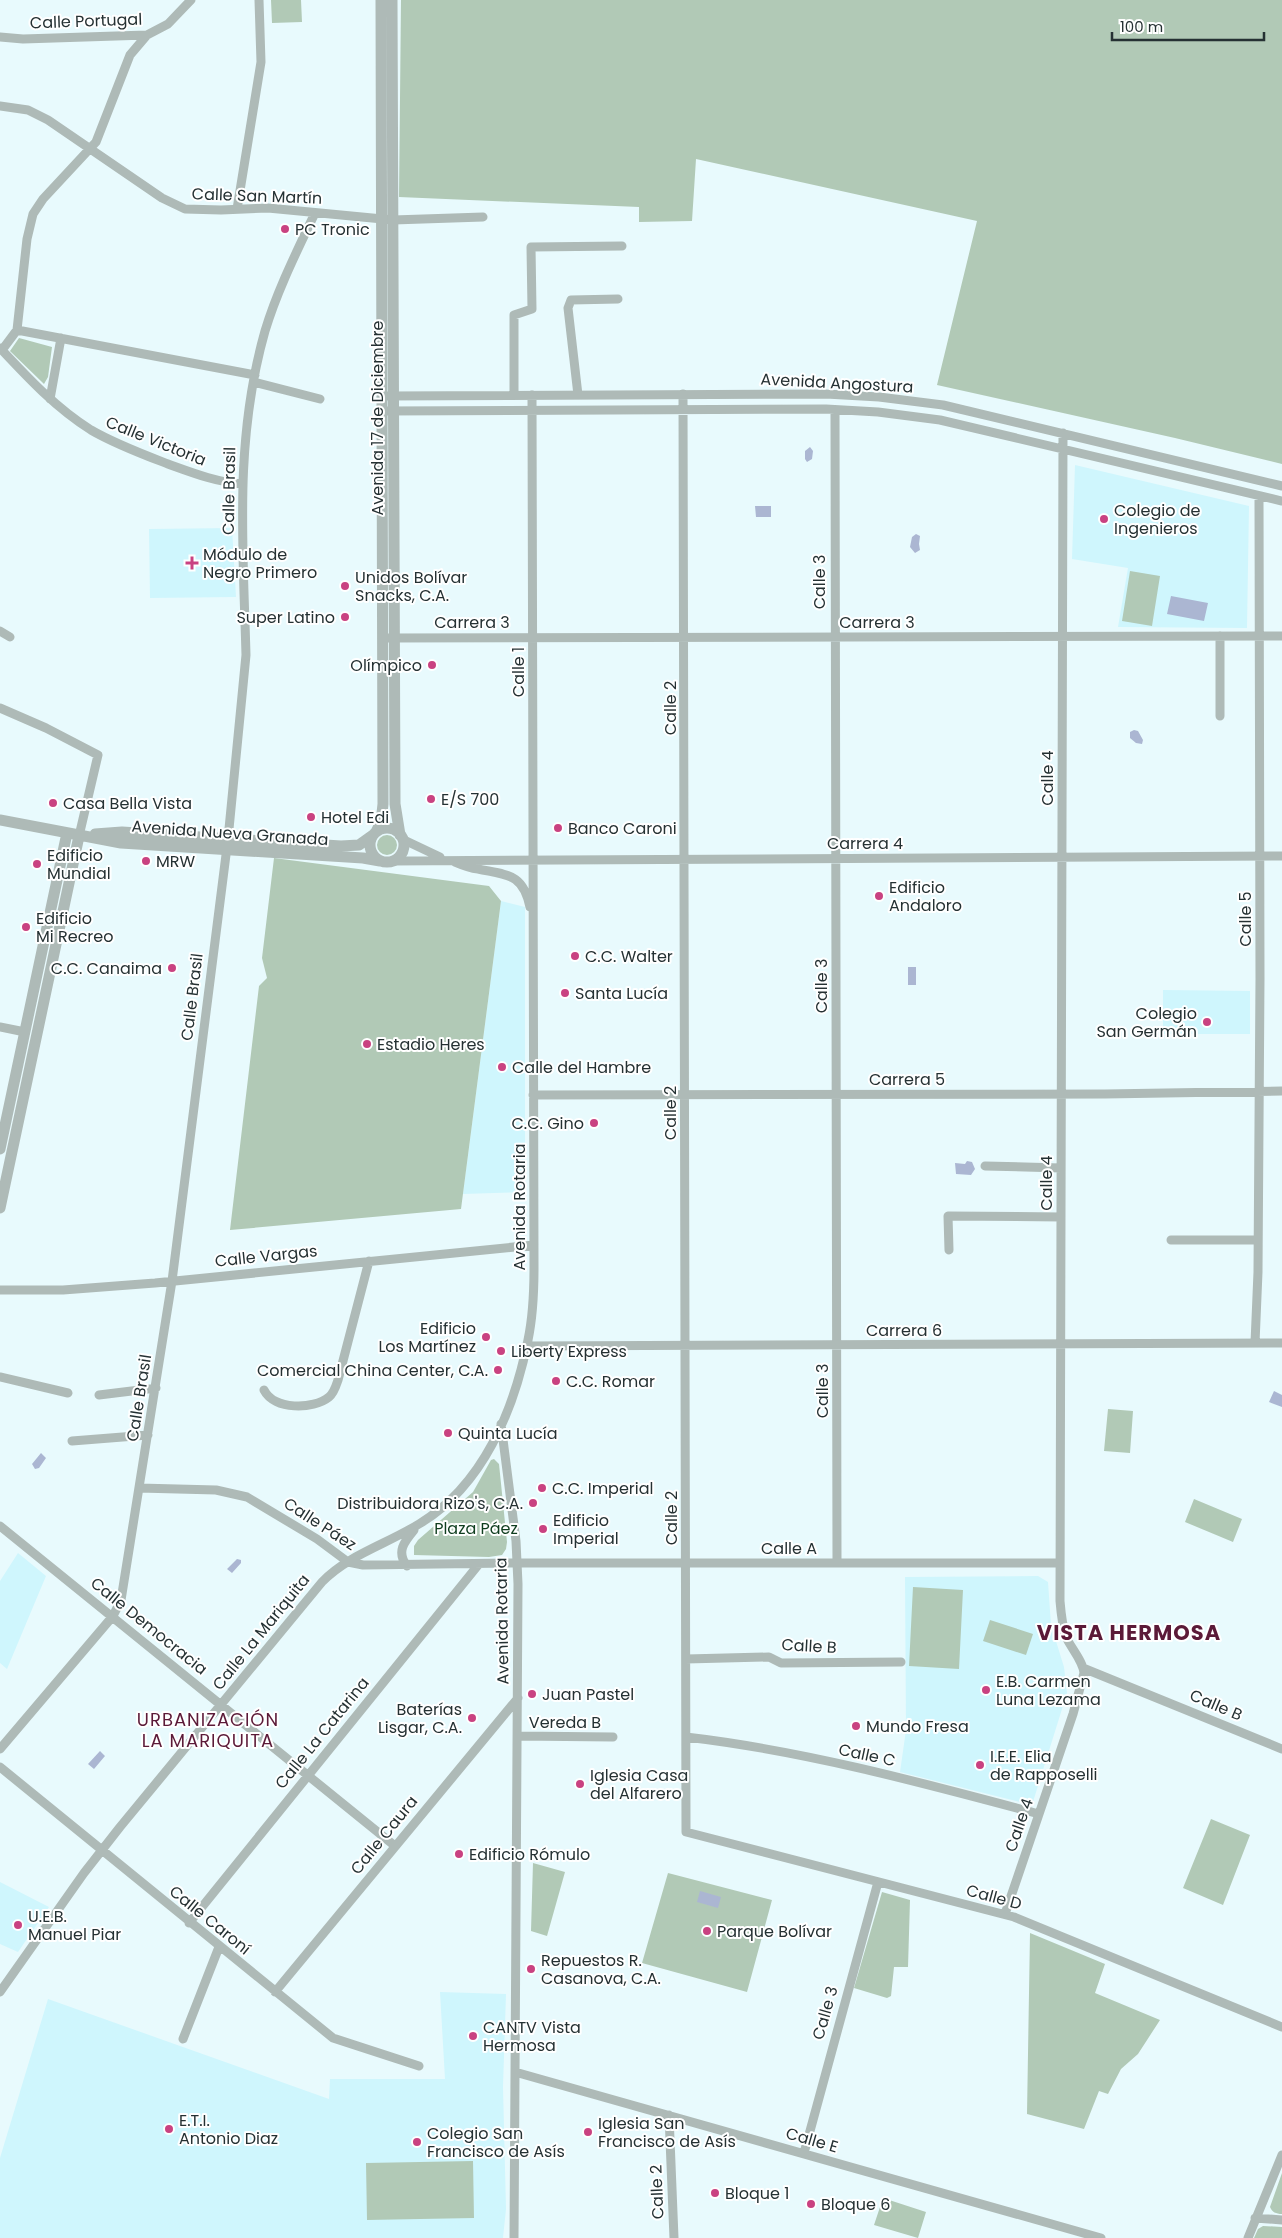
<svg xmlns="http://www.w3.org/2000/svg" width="1282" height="2238" viewBox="0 0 1282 2238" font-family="Poppins,sans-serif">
	<rect width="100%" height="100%" fill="#e8fafd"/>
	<path fill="#cff6fd" d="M1075,465L1249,506L1247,628L1118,627L1128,568L1072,559Z
		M232,528L236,597L150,598L149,529Z
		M501,901L525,907V1192L463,1194Z
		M1163,990L1250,991V1034H1163Z
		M18,1553L46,1576L7,1669L0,1663V1581Z
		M1038,1576L1048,1582L1051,1625L1064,1667L1067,1693L1032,1805L900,1772L906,1730L905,1577Z
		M0,1882L49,1907L18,1952L0,1944Z
		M440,1992L506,1994L503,2087L506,2209L503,2238H0V2158L48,1999L329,2099L330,2079H445Z"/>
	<path fill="#b1c9b6" d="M271,0H301L302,22L272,23Z
		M401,0H1282V464L1175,438L937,385L977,221L696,159L692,221L639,222V207L399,197Z
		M19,338L52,347L48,377L44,384L10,351Z
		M1130,571L1160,576L1152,626L1122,621Z
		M377 845a10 10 0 1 1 20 0a10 10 0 1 1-20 0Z
		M274,858L489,886L501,901L461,1209L230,1230L259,986L267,978L262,958Z
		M1108,1409L1133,1411L1130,1453L1104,1451Z
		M494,1459L499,1464L507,1542L506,1549L502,1555L489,1557L414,1555V1546L418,1540L473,1492L491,1460Z
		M1194,1499L1242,1519L1233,1542L1185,1522Z
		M913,1587L963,1590L959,1669L909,1666Z
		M990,1620L1033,1634L1026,1655L983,1641Z
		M1211,1819L1250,1835L1223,1905L1183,1888Z
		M533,1863L565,1872L547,1936L531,1931Z
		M668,1873L772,1900L747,1992L642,1963Z
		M882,1892L910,1900L908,1967H894L891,1996L887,1998L854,1988Z
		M1030,1933L1105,1964L1095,1993L1160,2020L1138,2054L1121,2069L1108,2094L1099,2091L1084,2129L1027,2114Z
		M473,2161L474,2218L367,2220L366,2163Z
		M1282,2173V2214C1276,2214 1272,2212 1270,2207Z
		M883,2198L926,2212L918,2238L874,2225Z
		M1263,2226L1282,2227V2238H1254L1258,2229Z"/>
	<path fill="#abb6d2" d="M810,447L813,451L812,459L807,462L805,459V451Z
		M755,506H771V517H756Z
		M916,534L920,536L919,544L920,550L915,553L910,547L912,537Z
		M1171,596L1208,603L1204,621L1167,614Z
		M1134,730L1138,731L1143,740L1142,744L1136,743L1130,738V732Z
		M908,967H916V985H908Z
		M967,1161L972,1162L975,1169L971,1175L956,1174L955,1163L965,1164Z
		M1274,1391L1282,1395V1407L1269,1402Z
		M41,1453L46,1458L39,1468L35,1469L32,1464Z
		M237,1559L241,1560V1563L232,1573L227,1569Z
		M100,1751L105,1756L94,1769L88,1764Z
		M700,1891L721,1897L718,1908L697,1902Z"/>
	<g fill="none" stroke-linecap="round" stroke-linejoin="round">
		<path stroke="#aebab7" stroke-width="9" d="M0,37L23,39L147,35L168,24L191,0
			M0,106L28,110L48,120L162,198L185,209L221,210L268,208L393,220L483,217
			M237,209L261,62L259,0
			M17,330L255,375
			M0,348C28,378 56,408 91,430C115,444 142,454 168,464C193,473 216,482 242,484
			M2,350L17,330L27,239L33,214L43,199L96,142L130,55L147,35
			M254,382L320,399
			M683,394L686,1832L1014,1917L1282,2027
			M514,395V315L532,309L531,247L622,246
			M578,395L568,308L571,300L618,299
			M387,396L826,394L879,397L943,405L1282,486
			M50,399L61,338
			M835,410L837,1563
			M387,411L826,409L878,412L940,420L1282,501
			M0,631L10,637
			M1220,636V716
			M388,638L1282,636
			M0,708L46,728L98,755L79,836
			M402,839L440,857
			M393,861L1282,856
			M455,862C462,865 470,868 478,869C507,875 523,873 530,907
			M0,1027L25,1032
			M533,1095L1105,1094L1282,1091
			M985,1166L1061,1168
			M1171,1240H1258
			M949,1250L948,1216L1061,1217
			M0,1290H63L155,1283L534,1245
			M1255,1343L1258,1272L1260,978L1259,496
			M527,1346L1282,1343
			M0,1377L68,1393
			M264,1390C274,1410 313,1410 329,1397C334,1393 336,1386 338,1380L369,1261
			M99,1395L156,1388
			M501,1424L516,1541L518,1584L514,2238
			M72,1441L148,1435
			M139,1488L216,1490L247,1497L317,1539L348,1562L363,1565L517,1563H1060
			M0,1526L395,1846
			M407,1566C396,1552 404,1542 414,1530
			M686,1659L769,1657L781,1663L901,1662
			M1083,1668L1282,1749
			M518,1736L613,1737
			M686,1737C806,1751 923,1783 1039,1814
			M0,1749L113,1616L121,1600L172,1281L228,839L246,655C243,544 234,440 265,331C277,291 297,251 315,213
			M0,1767L333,2038L419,2066
			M1005,1914L1073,1714L1084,1673C1083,1661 1071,1648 1066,1637C1062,1625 1061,1613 1060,1601L1063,433
			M189,1923L479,1564
			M0,1992L84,1873L120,1827L322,1582C348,1555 387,1544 419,1524C483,1486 514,1410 528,1340C533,1316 534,1292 534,1268C532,977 534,686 532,395
			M275,1992L518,1698
			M183,2039L219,1947
			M515,2072L1101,2238
			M669,2115L674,2238
			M804,2153L878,1882
			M1255,2218L1282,2220
			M1248,2238L1282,2155"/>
		<path stroke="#aebab7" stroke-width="11" d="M392,0L395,804L400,835
			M0,820L121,843L363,858L380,861
			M370 845a17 17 0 1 1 34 0a17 17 0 1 1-34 0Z
			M376,832L381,822L383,804L381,0
			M95,834L122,832L341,846L359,845L373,835
			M0,1149L67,833
			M0,1208L79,836"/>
	</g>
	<g fill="#c94281" stroke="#fff" stroke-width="2">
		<circle cx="285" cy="229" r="5"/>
		<circle cx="1104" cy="519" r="5"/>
		<path d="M189.5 555.5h5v5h5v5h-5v5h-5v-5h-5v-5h5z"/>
		<circle cx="345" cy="586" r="5"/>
		<circle cx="345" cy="617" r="5"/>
		<circle cx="432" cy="665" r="5"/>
		<circle cx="431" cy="799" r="5"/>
		<circle cx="53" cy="803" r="5"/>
		<circle cx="311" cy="817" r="5"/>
		<circle cx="558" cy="828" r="5"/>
		<circle cx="146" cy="861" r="5"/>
		<circle cx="37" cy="864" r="5"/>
		<circle cx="879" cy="896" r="5"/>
		<circle cx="26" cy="927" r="5"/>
		<circle cx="575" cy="956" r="5"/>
		<circle cx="172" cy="968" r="5"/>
		<circle cx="565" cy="993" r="5"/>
		<circle cx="1207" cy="1022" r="5"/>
		<circle cx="367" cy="1044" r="5"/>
		<circle cx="502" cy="1067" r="5"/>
		<circle cx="594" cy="1123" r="5"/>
		<circle cx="486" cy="1337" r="5"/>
		<circle cx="501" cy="1351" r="5"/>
		<circle cx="498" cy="1370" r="5"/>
		<circle cx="556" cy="1381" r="5"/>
		<circle cx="448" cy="1433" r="5"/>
		<circle cx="542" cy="1488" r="5"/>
		<circle cx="533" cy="1503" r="5"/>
		<circle cx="543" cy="1529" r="5"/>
		<circle cx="986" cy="1690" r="5"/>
		<circle cx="532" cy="1694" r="5"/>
		<circle cx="472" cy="1718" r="5"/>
		<circle cx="856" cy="1726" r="5"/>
		<circle cx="980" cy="1765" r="5"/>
		<circle cx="580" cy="1784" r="5"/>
		<circle cx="459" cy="1854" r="5"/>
		<circle cx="18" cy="1925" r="5"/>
		<circle cx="707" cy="1931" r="5"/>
		<circle cx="531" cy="1969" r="5"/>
		<circle cx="473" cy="2036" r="5"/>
		<circle cx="169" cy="2129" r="5"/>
		<circle cx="588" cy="2132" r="5"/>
		<circle cx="417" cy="2142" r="5"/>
		<circle cx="715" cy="2193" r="5"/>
		<circle cx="811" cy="2204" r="5"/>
	</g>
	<g text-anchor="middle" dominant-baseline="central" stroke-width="4" stroke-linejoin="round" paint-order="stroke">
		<g font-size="16" fill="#253133" stroke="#fff">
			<text transform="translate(86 21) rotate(-2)">Calle Portugal</text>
			<text transform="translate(257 196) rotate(2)">Calle San Martín</text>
			<text transform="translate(837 383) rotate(3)">Avenida Angostura</text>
			<text transform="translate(377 418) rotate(-90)">Avenida 17 de Diciembre</text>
			<text transform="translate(156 441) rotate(22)">Calle Victoria</text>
			<text transform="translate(229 491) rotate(-89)">Calle Brasil</text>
			<text transform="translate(819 582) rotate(-90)">Calle 3</text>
			<text x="472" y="622">Carrera 3</text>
			<text x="877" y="622">Carrera 3</text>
			<text transform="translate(518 672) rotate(-90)">Calle 1</text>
			<text transform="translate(670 708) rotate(-90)">Calle 2</text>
			<text transform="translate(1047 778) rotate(-90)">Calle 4</text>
			<text transform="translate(230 833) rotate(4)">Avenida Nueva Granada</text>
			<text x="865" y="843">Carrera 4</text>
			<text transform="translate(1245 919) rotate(-90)">Calle 5</text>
			<text transform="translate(821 986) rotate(-90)">Calle 3</text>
			<text transform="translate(192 997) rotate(-83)">Calle Brasil</text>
			<text x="907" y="1079">Carrera 5</text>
			<text transform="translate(670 1113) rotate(-90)">Calle 2</text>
			<text transform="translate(1046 1183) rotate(-90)">Calle 4</text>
			<text transform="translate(519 1207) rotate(-90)">Avenida Rotaria</text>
			<text transform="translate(266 1256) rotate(-6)">Calle Vargas</text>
			<text x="904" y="1330">Carrera 6</text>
			<text transform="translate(822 1391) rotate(-90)">Calle 3</text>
			<text transform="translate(139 1398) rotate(-81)">Calle Brasil</text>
			<text transform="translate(671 1518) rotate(-90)">Calle 2</text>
			<text transform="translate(320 1524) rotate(33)">Calle Páez</text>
			<text x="789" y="1548">Calle A</text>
			<text transform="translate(502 1621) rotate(-91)">Avenida Rotaria</text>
			<text transform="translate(149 1626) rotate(39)">Calle Democracia</text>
			<text transform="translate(261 1632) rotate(-51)">Calle La Mariquita</text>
			<text transform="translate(809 1646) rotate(3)">Calle B</text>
			<text transform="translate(1216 1705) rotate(23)">Calle B</text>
			<text x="565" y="1722">Vereda B</text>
			<text transform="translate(322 1733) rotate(-51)">Calle La Catarina</text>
			<text transform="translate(867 1755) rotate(12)">Calle C</text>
			<text transform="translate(1019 1825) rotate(-71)">Calle 4</text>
			<text transform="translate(384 1835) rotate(-51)">Calle Caura</text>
			<text transform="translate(994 1897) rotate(15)">Calle D</text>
			<text transform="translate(210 1920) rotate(39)">Calle Caroní</text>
			<text transform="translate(825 2013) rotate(-74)">Calle 3</text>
			<text transform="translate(812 2140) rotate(16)">Calle E</text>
			<text transform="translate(657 2192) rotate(-92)">Calle 2</text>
		</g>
		<g font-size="16" fill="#253133" stroke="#fff" text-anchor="start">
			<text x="295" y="229">PC Tronic</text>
			<text x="1114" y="510">Colegio de<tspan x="1114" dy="18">Ingenieros</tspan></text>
			<text x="203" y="554">Módulo de<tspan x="203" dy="18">Negro Primero</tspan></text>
			<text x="355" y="577">Unidos Bolívar<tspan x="355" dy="18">Snacks, C.A.</tspan></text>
			<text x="335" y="617" text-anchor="end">Super Latino</text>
			<text x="422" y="665" text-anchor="end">Olímpico</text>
			<text x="441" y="799">E/S 700</text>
			<text x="63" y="803">Casa Bella Vista</text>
			<text x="321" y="817">Hotel Edi</text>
			<text x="568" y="828">Banco Caroni</text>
			<text x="47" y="855">Edificio<tspan x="47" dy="18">Mundial</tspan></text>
			<text x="156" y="861">MRW</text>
			<text x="889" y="887">Edificio<tspan x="889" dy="18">Andaloro</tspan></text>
			<text x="36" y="918">Edificio<tspan x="36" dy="18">Mi Recreo</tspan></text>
			<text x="585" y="956">C.C. Walter</text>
			<text x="162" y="968" text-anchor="end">C.C. Canaima</text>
			<text x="575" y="993">Santa Lucía</text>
			<text x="1197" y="1013" text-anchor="end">Colegio<tspan x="1197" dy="18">San Germán</tspan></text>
			<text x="377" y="1044">Estadio Heres</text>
			<text x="512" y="1067">Calle del Hambre</text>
			<text x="584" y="1123" text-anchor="end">C.C. Gino</text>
			<text x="476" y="1328" text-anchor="end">Edificio<tspan x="476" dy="18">Los Martínez</tspan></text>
			<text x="511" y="1351">Liberty Express</text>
			<text x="488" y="1370" text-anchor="end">Comercial China Center, C.A.</text>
			<text x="566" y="1381">C.C. Romar</text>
			<text x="458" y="1433">Quinta Lucía</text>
			<text x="552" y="1488">C.C. Imperial</text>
			<text x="523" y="1503" text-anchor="end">Distribuidora Rizo's, C.A.</text>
			<text x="553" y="1520">Edificio<tspan x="553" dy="18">Imperial</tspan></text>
			<text x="996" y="1681">E.B. Carmen<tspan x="996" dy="18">Luna Lezama</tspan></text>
			<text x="542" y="1694">Juan Pastel</text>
			<text x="462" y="1709" text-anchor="end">Baterías<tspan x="462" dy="18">Lisgar, C.A.</tspan></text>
			<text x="866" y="1726">Mundo Fresa</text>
			<text x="990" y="1756">I.E.E. Elia<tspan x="990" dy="18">de Rapposelli</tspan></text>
			<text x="590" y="1775">Iglesia Casa<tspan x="590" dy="18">del Alfarero</tspan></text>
			<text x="469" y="1854">Edificio Rómulo</text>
			<text x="28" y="1916">U.E.B.<tspan x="28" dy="18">Manuel Piar</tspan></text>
			<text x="717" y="1931">Parque Bolívar</text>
			<text x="541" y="1960">Repuestos R.<tspan x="541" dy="18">Casanova, C.A.</tspan></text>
			<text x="483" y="2027">CANTV Vista<tspan x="483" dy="18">Hermosa</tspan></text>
			<text x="179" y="2120">E.T.I.<tspan x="179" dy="18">Antonio Diaz</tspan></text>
			<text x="598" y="2123">Iglesia San<tspan x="598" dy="18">Francisco de Asís</tspan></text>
			<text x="427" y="2133">Colegio San<tspan x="427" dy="18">Francisco de Asís</tspan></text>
			<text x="725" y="2193">Bloque 1</text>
			<text x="821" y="2204">Bloque 6</text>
		</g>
		<g font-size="16" fill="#0f3d1f" stroke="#fff">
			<text x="476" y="1528">Plaza Páez</text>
		</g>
		<g font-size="18" letter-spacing="1" fill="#5b1a38" stroke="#fff">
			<text x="208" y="1719">URBANIZACIÓN<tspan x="208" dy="21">LA MARIQUITA</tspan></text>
		</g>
		<g font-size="21" font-weight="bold" letter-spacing="1" fill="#5b1a38" stroke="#fff">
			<text x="1129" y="1632">VISTA HERMOSA</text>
		</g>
	</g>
	<path d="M1112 32v8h152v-8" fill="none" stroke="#253133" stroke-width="2.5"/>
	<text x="1120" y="32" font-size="15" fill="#253133" stroke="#ffffff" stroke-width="4" paint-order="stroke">100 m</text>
</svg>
